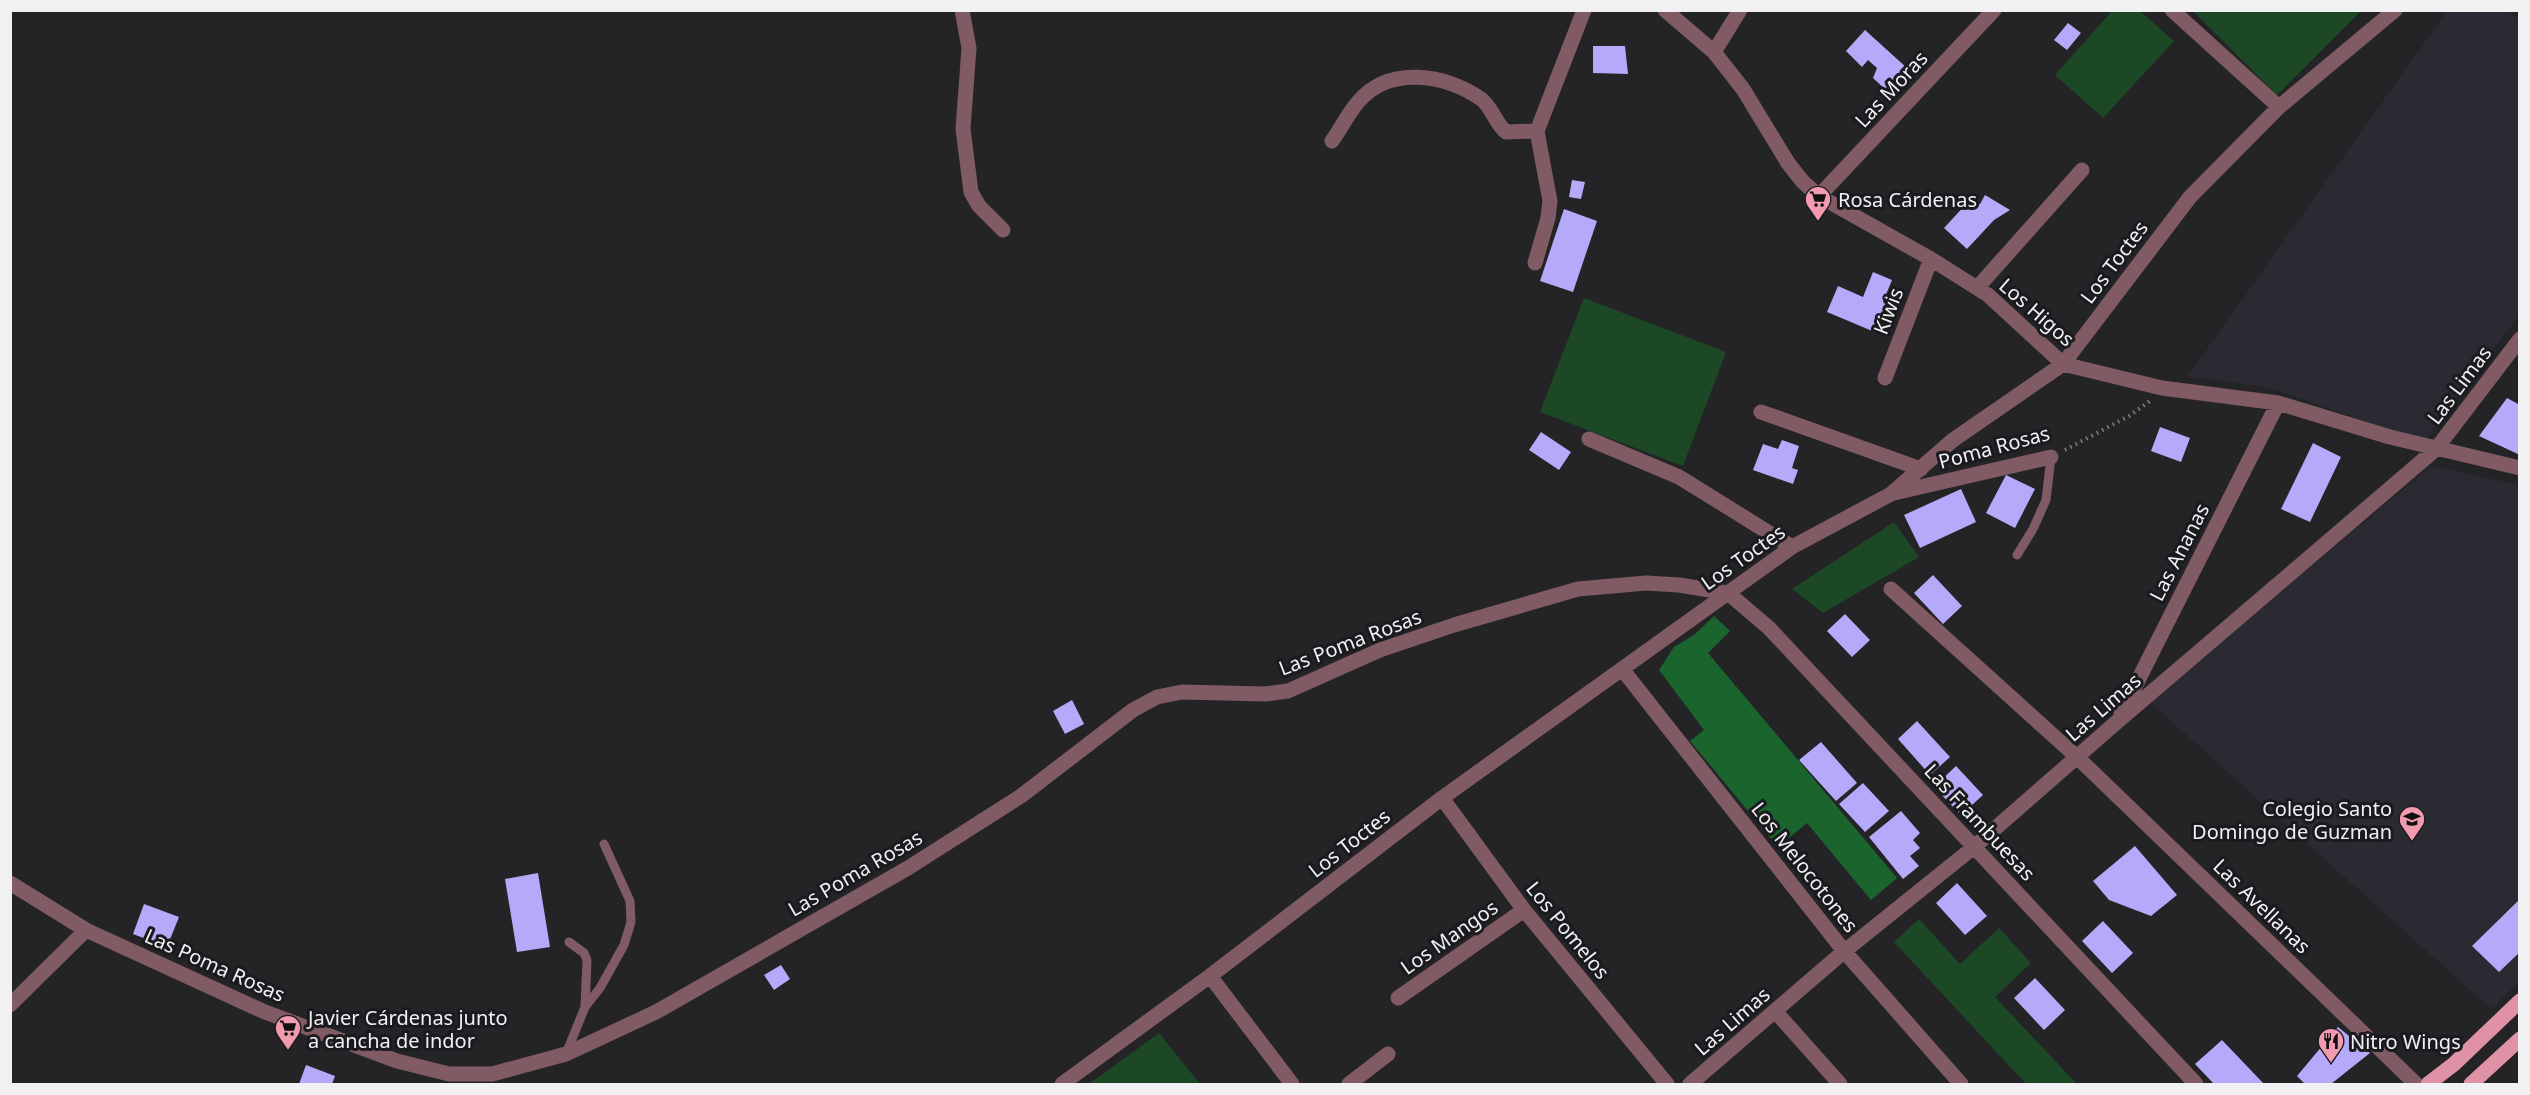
<svg xmlns="http://www.w3.org/2000/svg" width="2530" height="1095" viewBox="0 0 2530 1095" font-family="'Noto Sans',sans-serif">
	<rect width="100%" height="100%" fill="#242427"/>
	<path fill="#2b2a33" d="M2447,11H2505L2519,18V315L2424,442L2270,388L2188,376Z
		M2431,466L2519,485V982L2491,1009L2150,702Z"/>
	<path fill="#1c4825" d="M2113,10L2140,11L2174,41L2103,118L2055,75Z
		M2361,11L2277,95L2193,11L2361,10Z
		M1584,298L1726,352L1683,466L1540,412Z
		M1894,522L1919,557L1823,613L1792,589Z
		M1919,919L1960,964L1999,928L2031,963L1995,997L2077,1084H2026L1894,942Z
		M1159,1033L1200,1084H1089Z"/>
	<path fill="#1a652d" d="M1714,616L1730,631L1708,653L1897,878L1871,900L1807,823L1778,847L1690,741L1704,730L1659,670L1674,647L1694,635Z"/>
	<path fill="#b5a9f9" d="M2068,23L2081,33L2067,50L2054,40Z
		M1865,30L1907,68L1886,90L1873,78L1877,68L1868,60L1862,67L1846,51Z
		M1593,46H1625L1628,74L1593,73Z
		M1572,180L1585,182L1581,199L1569,197Z
		M1985,195L2010,210L1994,220L1967,249L1944,228L1968,202L1980,204Z
		M1564,209L1597,221L1573,292L1540,281Z
		M1873,272L1892,280L1883,302L1888,306L1877,333L1827,312L1838,286L1863,297Z
		M2507,398L2520,405V455L2479,436Z
		M2160,427L2190,438L2181,462L2151,451Z
		M1541,432L1571,452L1559,470L1529,450Z
		M1782,440L1799,446L1792,468L1798,470L1793,484L1753,470L1763,444L1778,449Z
		M2313,443L2341,457L2310,522L2281,509Z
		M2006,475L2035,489L2015,528L1986,513Z
		M1961,489L1976,522L1920,548L1904,515Z
		M1933,575L1962,606L1943,624L1914,593Z
		M1845,614L1870,640L1852,657L1827,631Z
		M1072,700L1084,724L1065,734L1053,711Z
		M1917,721L1950,757L1930,775L1898,739Z
		M1821,742L1857,783L1836,801L1799,760Z
		M1956,766L1983,795L1961,815L1934,787Z
		M1863,783L1889,811L1865,832L1839,804Z
		M1901,811L1920,833L1913,840L1920,848L1910,856L1919,866L1903,879L1869,837Z
		M2135,846L2177,895L2151,916L2109,900L2093,881Z
		M538,873L550,947L517,952L505,879Z
		M1957,883L1987,916L1965,935L1936,903Z
		M2520,899V952L2499,972L2472,946Z
		M144,904L179,917L167,947L133,934Z
		M2103,921L2133,953L2112,973L2082,941Z
		M781,965L790,979L774,990L764,975Z
		M2035,978L2065,1010L2044,1030L2014,998Z
		M2338,1027L2370,1053L2331,1084H2305L2297,1076Z
		M2222,1040L2264,1084H2214L2195,1064Z
		M306,1065L335,1076L332,1084H299Z"/>
	<g fill="none" stroke-linecap="round" stroke-linejoin="round">
		<path stroke="#808083" stroke-width="4" stroke-dasharray="1.5 4.5" stroke-linecap="butt" d="M2065,450L2129,416L2150,401"/>
		<path stroke="#815b64" stroke-width="9" d="M2017,555L2033,529L2046,500L2051,457
			M569,942L584,953L587,960L585,1006
			M566,1054L585,1007L600,988L624,945L631,922L630,901L604,844"/>
		<path stroke="#815b64" stroke-width="15" d="M962,10L969,48L963,129L971,192L979,206L1003,230
			M1665,10L1714,52L1743,89L1788,163L1803,182L1819,196L1931,259L1988,295L2063,364L2162,388L2278,403L2390,437L2520,468
			M2172,10L2279,107
			M1714,52L1740,10
			M1332,141C1341,128 1348,114 1358,102C1389,65 1446,74 1481,99C1492,107 1495,123 1506,132L1537,131
			M1819,196L1994,10
			M1535,263L1548,218L1550,201L1537,131L1584,10
			M1977,288L2082,170
			M1885,378L1931,259
			M1761,412L1921,469
			M1589,439L1679,477L1792,547
			M1894,493L2051,457
			M1891,589L2077,757L2416,1084
			M1622,669L1844,951L1961,1084
			M2121,714L2278,403
			M1442,798L1524,910L1667,1084
			M10,883L86,930L265,1012L397,1061L449,1074H492L566,1054L656,1012L908,868L1021,796L1133,710L1157,697L1182,692L1265,694L1288,691L1380,650L1454,625L1578,589L1646,583L1679,585L1728,593L1769,628L2196,1084
			M1210,976L1292,1084
			M1398,998L1524,910
			M10,1005L86,930
			M1775,1011L1840,1084
			M1062,1084L1210,976L1442,798L1792,547L1891,494L1953,440L2063,364L2190,197L2279,107L2395,10
			M1349,1084L1388,1054
			M1690,1084L1841,954L1974,847L2118,721L2436,449L2520,339"/>
		<path stroke="#df91a5" stroke-width="15" d="M2428,1084L2454,1064L2520,1001
			M2471,1084L2520,1039"/>
	</g>
	<defs>
		<g id="supermarket-pin" transform="scale(1.35)"><path d="M0 17L-7.5 6A9.5 9.5 0 1 1 7.5 6Z" fill="#f29aaf" stroke="#1b1a1e"/><path d="M-6-5.5h2.5l.6 2H6L4.5 2H-2.5L-4.4-4H-6ZM-1.5 3.2a1.3 1.3 0 1 0 .1 0ZM3 3.2a1.3 1.3 0 1 0 .1 0Z" fill="#111"/></g>
		<g id="university-pin" transform="scale(1.35)"><path d="M0 17L-7.5 6A9.5 9.5 0 1 1 7.5 6Z" fill="#f29aaf" stroke="#1b1a1e"/><path d="M0-5L7-2L0 1L-7-2ZM-4 1L0 2.5L4 1V4Q0 6-4 4Z" fill="#111"/></g>
		<g id="restaurant-pin" transform="scale(1.35)"><path d="M0 17L-7.5 6A9.5 9.5 0 1 1 7.5 6Z" fill="#f29aaf" stroke="#1b1a1e"/><path d="M-5-6h1v4h1v-4h1v4h1v-4h1v5L-1.5 .5V6h-2V.5L-5-1ZM5-6V6H3V1.5H1.5Q1.5-4 5-6Z" fill="#111"/></g>
	</defs>
	<g fill-rule="evenodd">
		<use href="#supermarket-pin" x="1818" y="199"/>
		<use href="#university-pin" x="2412" y="819"/>
		<use href="#supermarket-pin" x="288" y="1028"/>
		<use href="#restaurant-pin" x="2331" y="1041"/>
	</g>
	<g text-anchor="middle" dominant-baseline="central" stroke-width="6" stroke-linejoin="round" paint-order="stroke">
		<g font-size="20" fill="#f1f1f4" stroke="#1b1a1e">
			<text transform="translate(1891 89) rotate(-47)">Las Moras</text>
			<text transform="translate(2114 262) rotate(-53)">Los Toctes</text>
			<text transform="translate(1888 311) rotate(-69)">Kiwis</text>
			<text transform="translate(2037 312) rotate(41)">Los Higos</text>
			<text transform="translate(2459 385) rotate(-53)">Las Limas</text>
			<text transform="translate(1994 447) rotate(-15)">Poma Rosas</text>
			<text transform="translate(2179 552) rotate(-63)">Las Ananas</text>
			<text transform="translate(1743 557) rotate(-35)">Los Toctes</text>
			<text transform="translate(1350 642) rotate(-21)">Las Poma Rosas</text>
			<text transform="translate(2103 707) rotate(-41)">Las Limas</text>
			<text transform="translate(1980 822) rotate(47)">Las Frambuesas</text>
			<text transform="translate(1349 843) rotate(-38)">Los Toctes</text>
			<text transform="translate(1805 867) rotate(52)">Los Melocotones</text>
			<text transform="translate(855 873) rotate(-30)">Las Poma Rosas</text>
			<text transform="translate(2262 906) rotate(44)">Las Avellanas</text>
			<text transform="translate(1568 930) rotate(51)">Los Pomelos</text>
			<text transform="translate(1449 937) rotate(-35)">Los Mangos</text>
			<text transform="translate(215 965) rotate(24)">Las Poma Rosas</text>
			<text transform="translate(1732 1021) rotate(-41)">Las Limas</text>
		</g>
		<g font-size="20" fill="#f1f1f4" stroke="#1b1a1e" text-anchor="start">
			<text x="1838" y="199">Rosa Cárdenas</text>
			<text x="2392" y="808" text-anchor="end">Colegio Santo<tspan x="2392" dy="23">Domingo de Guzman</tspan></text>
			<text x="308" y="1017">Javier Cárdenas junto<tspan x="308" dy="23">a cancha de indor</tspan></text>
			<text x="2350" y="1041">Nitro Wings</text>
		</g>
	</g>
	<rect width="2530" height="1095" fill="none" stroke="#f1f1f4" stroke-width="24"/>
</svg>
